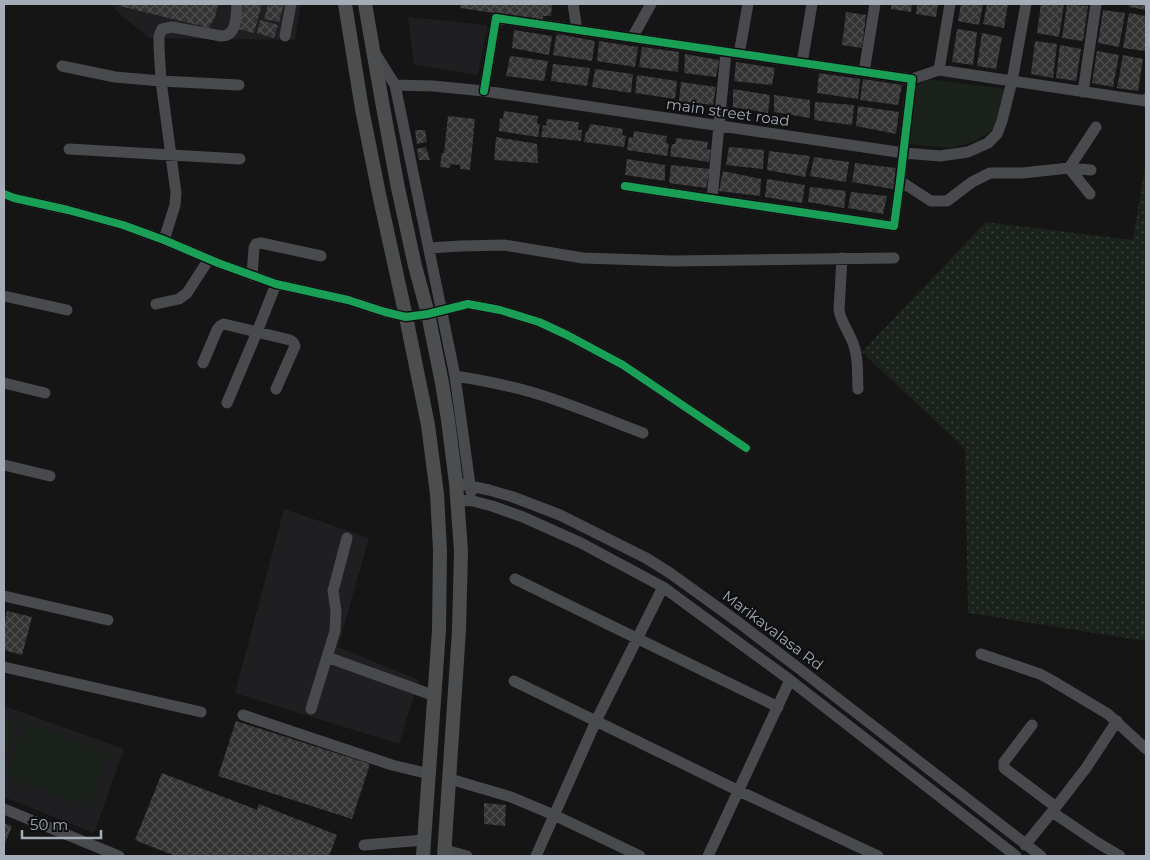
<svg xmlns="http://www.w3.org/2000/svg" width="1150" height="860" viewBox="0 0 1150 860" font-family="Montserrat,sans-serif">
	<defs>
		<pattern id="grass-dots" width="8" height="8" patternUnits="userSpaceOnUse" patternTransform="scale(1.25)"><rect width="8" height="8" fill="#1b221b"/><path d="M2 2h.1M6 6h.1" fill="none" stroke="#393f3a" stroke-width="1.8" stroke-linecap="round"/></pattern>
		<pattern id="building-cross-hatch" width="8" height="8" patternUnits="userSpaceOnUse" patternTransform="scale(1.25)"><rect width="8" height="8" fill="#333334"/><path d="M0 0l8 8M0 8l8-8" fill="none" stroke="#4e4e4f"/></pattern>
	</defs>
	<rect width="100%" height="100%" fill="#151515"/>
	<path fill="#1f1f21" d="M116,4H301L295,40L149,38L115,10Z
		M408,17L488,25L478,75L414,65Z
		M284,509L369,538L338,647L419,680L399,744L235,693Z
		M4,706L124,749L94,833L4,797Z"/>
	<path fill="url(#grass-dots)" d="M1146,160V641L968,613L965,449L862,352L986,222L1133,240Z"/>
	<path fill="#1b221b" d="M928,79L1006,89L996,127L976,141L952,148L910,144L917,86Z
		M4,718L18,724L4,763Z
		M26,722L109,753L88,807L6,776Z"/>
	<path fill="url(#building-cross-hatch)" d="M121,4H218L215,17L209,28L120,6Z
		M244,4H262L254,33L238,29Z
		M268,4H284L279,22L264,19Z
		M461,4H552L551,16H543V20L460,8Z
		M891,4H912L911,12L891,9Z
		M917,4H938L936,17L916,14Z
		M961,4H983L979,25L958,21Z
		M987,4H1008L1004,28L983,24Z
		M1041,4H1064L1059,37L1037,33Z
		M1067,4L1088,6L1083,41L1062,38Z
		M1129,4H1146V10L1129,7Z
		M1103,10L1125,13L1119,47L1098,43Z
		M846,12L866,15L862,48L842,45Z
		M1129,13L1146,16L1145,51L1123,48Z
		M260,20L278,25L274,38L257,33Z
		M957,29L977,32L973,65L952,62Z
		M514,30L552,36L549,55L512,48Z
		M982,33L1002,37L996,69L977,66Z
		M558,34L595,41L592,61L553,55L556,36Z
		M599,41L638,47L635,67L597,61Z
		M1035,41L1057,44L1053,78L1031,74Z
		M1060,45L1081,49L1076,81L1056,78Z
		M642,47L679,52L678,72L639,67Z
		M1097,51L1119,55L1113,87L1092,83Z
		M685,54L719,60L716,77L684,73Z
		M1123,55L1143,59L1138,91L1117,88Z
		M510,56L548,61L544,81L506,76Z
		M736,62L775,68L772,85L734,81Z
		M553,64L590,68L587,86L551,81Z
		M595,69L633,74L631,93L592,87Z
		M819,73L860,79L858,99L817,93Z
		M637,75L677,81L675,99L635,93Z
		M863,79L902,85L898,105L860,100Z
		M681,82L716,87L713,105L679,101Z
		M733,89L770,95L768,113L733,107Z
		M774,95L810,100V118L774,112Z
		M815,102L854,105L852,125L814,120Z
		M858,106L899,112L896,134L856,126Z
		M504,111L538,116L537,124H540L538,137L499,131L500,118L503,119Z
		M448,116L475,119L470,170L460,169V165L451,164L450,168L440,167L442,153H444Z
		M547,119L579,122L578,130H582L581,141L541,137L543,125L546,126Z
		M590,124L623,129L622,135L626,136L624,147L584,142L586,131L588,132Z
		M415,130H425L427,142L417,144Z
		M634,131L667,136L666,143L669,144L667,156L627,150L629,137L633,138Z
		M496,137L537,144L538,163L494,160Z
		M676,138L708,142L707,149L711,150L709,162L670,156L672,144H675Z
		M426,147L430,160H419L417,149Z
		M729,147L764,150L763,169L726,165Z
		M769,151L810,156L805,177L767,170Z
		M814,157L849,162L846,182L810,176Z
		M627,159L665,165V181L625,175Z
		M855,163L896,168L893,189L852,182Z
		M671,165L710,169L706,188L669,183Z
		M723,171L761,179L760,196L719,191Z
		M767,179L805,185L802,203L765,197Z
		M810,187L846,191L844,208L808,202Z
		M851,192L887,196L883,214L848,208Z
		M7,611L32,617L22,655L4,650V625Z
		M236,721L370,764L352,819L218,776Z
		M162,773L257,810L259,804L337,835L329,856H175L135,840Z
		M484,803L506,805L505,826L484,824Z
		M4,823L12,826L4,846Z"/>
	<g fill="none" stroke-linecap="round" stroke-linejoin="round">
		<path stroke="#484a4e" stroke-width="11" d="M573,4L577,30
			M285,36L291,4
			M632,38L651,4
			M375,53L395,85L455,376L471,492
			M739,54L748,4
			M802,63L812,4
			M62,66L115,77L161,81L239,85
			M939,70L950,4
			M864,72L875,4
			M912,79L939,70L1146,101V99
			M395,85L433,86L484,91L904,153L940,156L968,152L988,143L997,134L1002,121L1012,81L1026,4
			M484,91L496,18L912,79L900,181L894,226L625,186
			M1083,92L1096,4
			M69,149L240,159
			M1069,168L1096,127
			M1069,168L1090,194
			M900,181L931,201H947L972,182L990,173H1022L1069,168L1091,170
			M4,194L14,198L68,210L123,225L164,240L218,263L276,284L348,300L385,312L406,317L428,314L468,304L500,310L539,322L567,335L623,365L746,448
			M712,199L726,52
			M164,240L175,205L176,193L161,81L159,47V36L162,29L172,27L221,36C237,36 236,17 237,4
			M429,248L461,246L504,245L583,258L673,261L894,258
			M842,258L839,310C841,323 850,333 854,346C859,360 857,375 858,389
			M252,276L254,248L256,244L261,243L321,256
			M4,296L67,310
			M156,304L179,299L187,293L209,259
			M203,363L217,330L220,326L224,324L290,340L293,342L295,346L276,389
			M455,376C481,380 506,385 531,392C569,403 606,419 643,433
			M4,383L45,393
			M227,403L257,332L276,284
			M4,465L50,476
			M456,483L489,490L513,497L560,515L646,558L670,573L738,622L801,670L1041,856
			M456,500L473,501L492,506L523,517L581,543L663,587L790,680L1016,856
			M515,579L778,707
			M4,596L108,620
			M981,654L1040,674L1051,680L1108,714L1146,749
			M327,657L435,696
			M4,667L201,712
			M514,681L739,791L878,856
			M311,709L335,631L336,611L333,591L347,538
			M243,715L392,765L429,774
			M1032,725L1004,762V768L1056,807
			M450,779L511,797L554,815L640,856
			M4,809L119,856
			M1052,812L1098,843L1120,856
			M364,845L424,840
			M1025,845L1056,807L1086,768L1117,721
			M445,850L467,856
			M536,856L596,721L663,587
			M708,856L790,680"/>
		<path stroke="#4b4d4f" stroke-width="14" d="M345,4L362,109L379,194L406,317L428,425L437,494L440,550L439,630L423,856
			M365,4L383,107L398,188L415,266L428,314L442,383L448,420L456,483L461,551L459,630L444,856"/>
		<g stroke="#0f0f11" stroke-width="11">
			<path id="cycleway" d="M484,91L496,18L912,79L900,181L894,226L625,186
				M4,194L14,198L68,210L123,225L164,240L218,263L276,284L348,300L385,312L406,317L428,314L468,304L500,310L539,322L567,335L623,365L746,448"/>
		</g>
		<use href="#cycleway" stroke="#1a9f57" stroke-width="8"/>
	</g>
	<g text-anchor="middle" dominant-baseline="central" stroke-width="4" stroke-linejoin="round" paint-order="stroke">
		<g font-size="15" fill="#a4acb7" stroke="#0f0f11">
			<text transform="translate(728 112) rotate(8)">main street road</text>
			<text transform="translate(773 630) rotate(37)">Marikavalasa Rd</text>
		</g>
	</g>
	<rect width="1150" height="860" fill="none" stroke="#a4acb7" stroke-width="10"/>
	<path d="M22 830v8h79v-8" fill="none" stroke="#a4acb7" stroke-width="2.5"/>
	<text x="30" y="830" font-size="15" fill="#a4acb7" stroke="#0f0f11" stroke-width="4" paint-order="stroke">50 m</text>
</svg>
